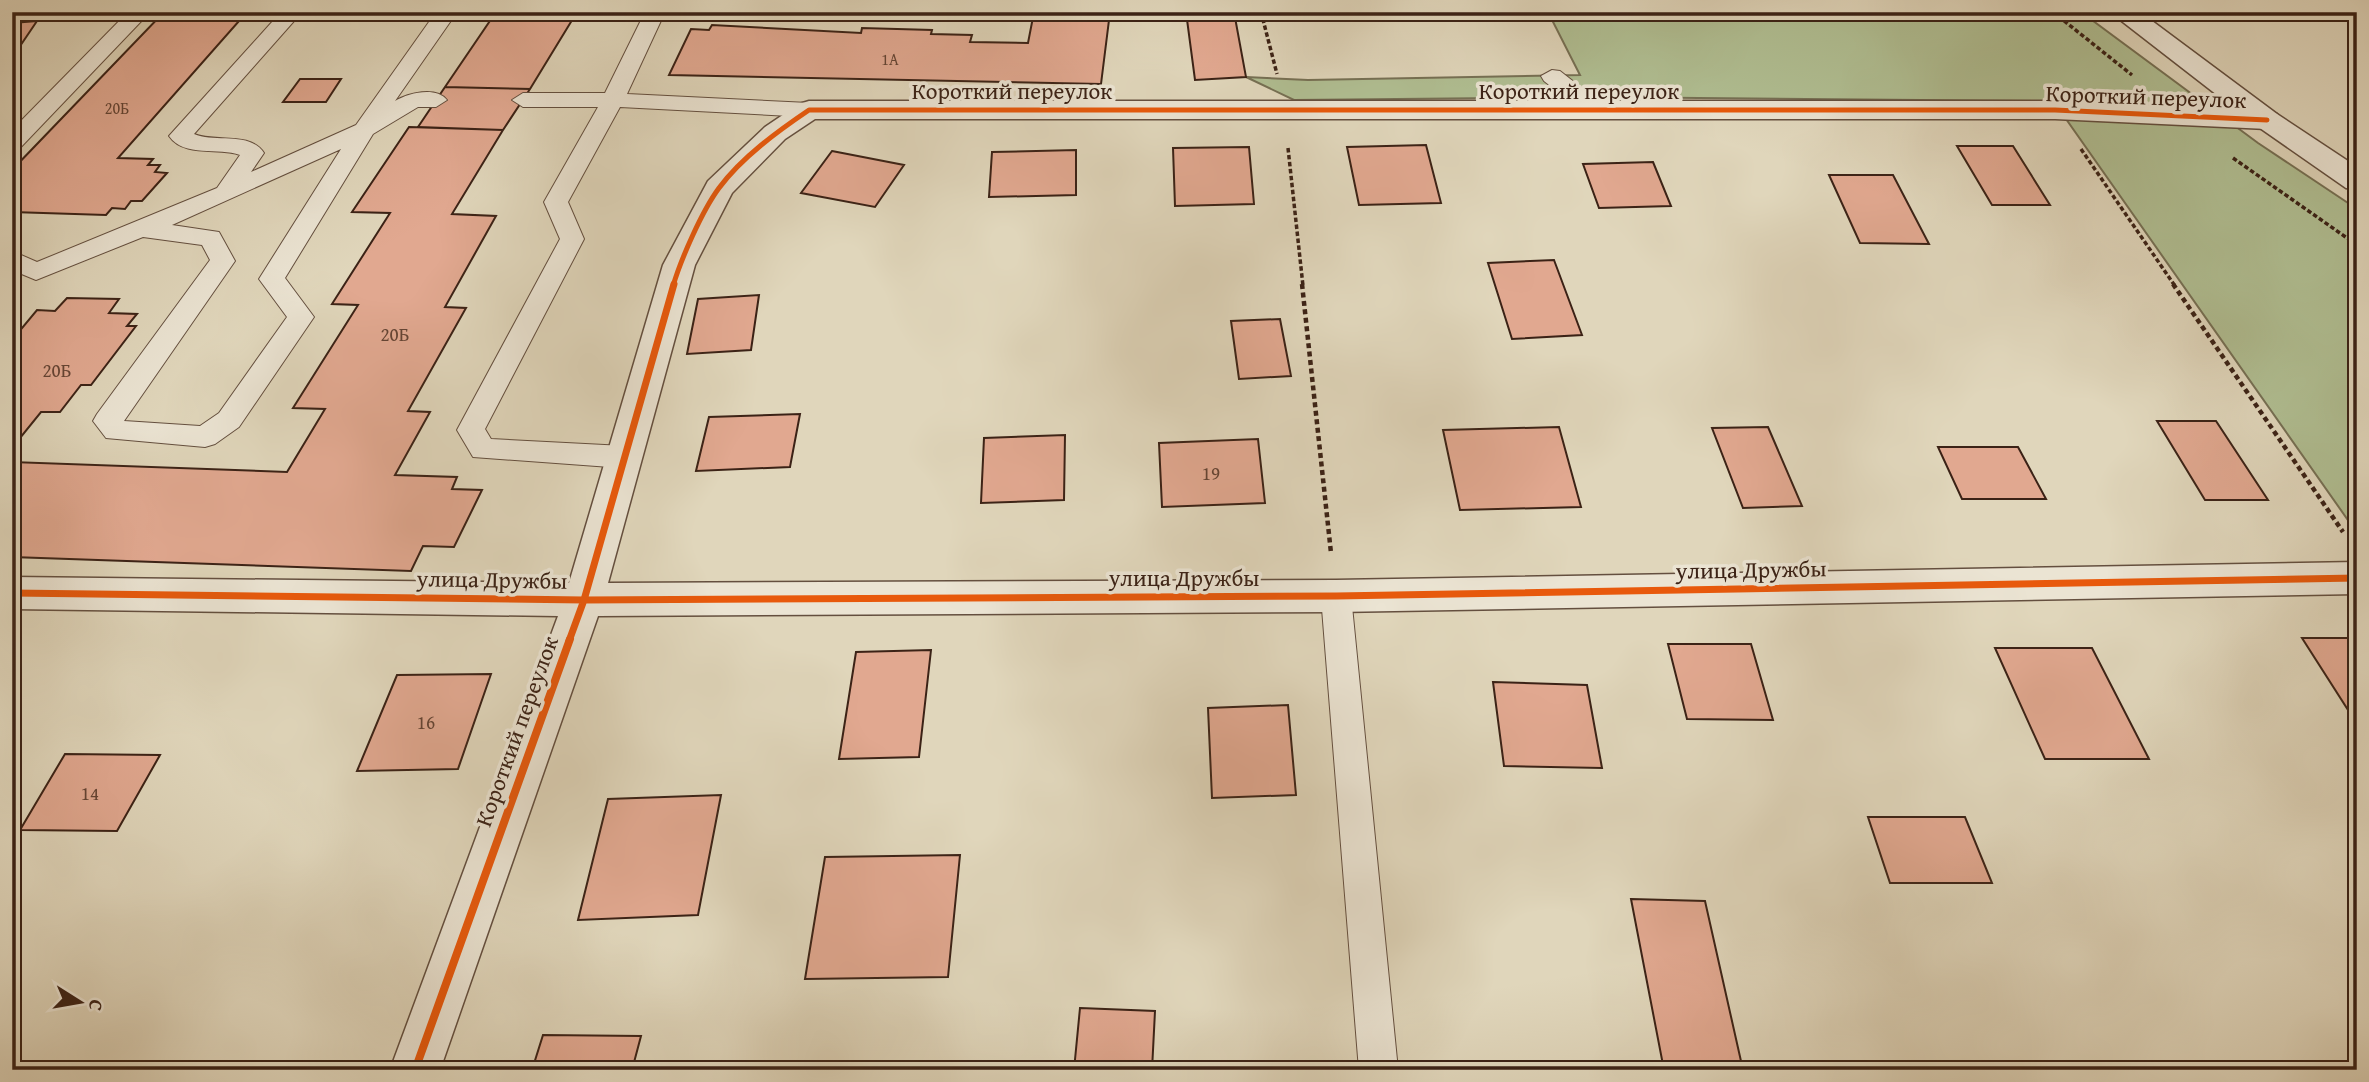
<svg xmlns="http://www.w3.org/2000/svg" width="2369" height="1082" viewBox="0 0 2369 1082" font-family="'Gentium Book Plus',serif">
	<rect width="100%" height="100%" fill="#e0d6bb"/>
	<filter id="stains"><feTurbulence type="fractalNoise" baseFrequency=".00286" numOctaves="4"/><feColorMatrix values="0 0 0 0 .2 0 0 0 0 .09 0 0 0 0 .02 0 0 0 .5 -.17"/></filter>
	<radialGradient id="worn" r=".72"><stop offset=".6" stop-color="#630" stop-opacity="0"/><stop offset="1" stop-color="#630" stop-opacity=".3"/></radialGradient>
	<path fill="#b0be92" stroke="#767054" stroke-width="2" d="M1548,12H2081L2258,143L2357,209V533L2066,119L2037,101L1590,97L1294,100L1246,77L1308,80L1580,75Z"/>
	<path fill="#e1a890" stroke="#3b2216" stroke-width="2" d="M164,12H247L118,158L153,159L148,165H160L155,172L167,173L142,201H131L125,209L112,208L106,215L12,212V170Z
		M496,12H577L530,89L445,87Z
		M1034,12H1110L1101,84L669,75L691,29L709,30L712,25L861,33L862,28L932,30L931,34L972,35L970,42L1028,43Z
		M1186,12H1234L1246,77L1195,80Z
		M37,21L12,58V23Z
		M300,79H341L326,102H283Z
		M445,87L530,89L503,130L418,127Z
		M409,127L503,130L452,214L496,216L445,307L466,308L408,411L430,412L395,475L457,477L452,489L482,490L454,547L423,546L411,571L12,557V462L287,472L325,409L293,408L358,305L332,304L390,213L352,212Z
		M1426,145L1441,203L1359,205L1347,147Z
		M1957,146H2013L2050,205H1992Z
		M1249,147L1254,204L1175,206L1173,148Z
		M1076,150V195L989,197L992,152Z
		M832,151L904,165L875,207L801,193Z
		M1653,162L1671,206L1599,208L1583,164Z
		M1829,175H1893L1929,244L1860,243Z
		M1554,260L1582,335L1512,339L1488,263Z
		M759,295L751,350L687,354L698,299Z
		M67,298L119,299L109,313L137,314L127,326H136L91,385H81L60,412H41L12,448V340L37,310L55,311Z
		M1280,319L1291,376L1239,379L1231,321Z
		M800,414L790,467L696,471L709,417Z
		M2157,421H2216L2268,500H2205Z
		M1559,427L1581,507L1460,510L1443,430Z
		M1768,427L1802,506L1743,508L1712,428Z
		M1065,435L1064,500L981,503L984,438Z
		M1258,439L1265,503L1162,507L1159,443Z
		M1938,447H2018L2046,499H1962Z
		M2302,638H2357V724Z
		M1668,644H1751L1773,720L1687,719Z
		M1995,648H2092L2149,759H2045Z
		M931,650L919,757L839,759L856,652Z
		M491,674L458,769L357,771L397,675Z
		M1493,682L1587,685L1602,768L1504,766Z
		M1288,705L1296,795L1212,798L1208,708Z
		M65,754L160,755L117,831L20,830Z
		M721,795L698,915L578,920L608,799Z
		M1868,817H1965L1992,883H1890Z
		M960,855L948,977L805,979L825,857Z
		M1631,899L1705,901L1743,1070H1664Z
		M1080,1008L1155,1011L1152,1070H1074Z
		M543,1035L641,1036L632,1070H532Z"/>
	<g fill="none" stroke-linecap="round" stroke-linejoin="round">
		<g stroke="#644f3f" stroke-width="2">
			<path id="service" d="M128,12H150L20,148L12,150V130Z
				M281,12H302L194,134C215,143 250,131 264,153L251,172L356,125L436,12H457L395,101C408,93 436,86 447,100L436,107H418L373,134L285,278L314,317L239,427L215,444L205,447L106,438L93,421L97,414L210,260L202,245L143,237L36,280L12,270V251L37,262L217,188L240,155C219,147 184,158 169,136ZM341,149L259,279L287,317L219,413L200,426L124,421L235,261L219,232L172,225Z
				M645,12H665L627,94L809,103L820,110L809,117L620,107L568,202L584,239L485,429L491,439L624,446L634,449L638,457L634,465L624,468L473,457L457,430L560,239L544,202L598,107H523L512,100L523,93H605Z
				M1552,70L1560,71L1602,104L1605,109L1602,114H1586L1544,81L1541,76Z
				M1336,583L1347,587L1351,596L1398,1070H1359L1321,596L1325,587Z"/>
		</g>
		<g stroke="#644f3f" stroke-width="3">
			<path id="minor" d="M809,101H2055L2267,111L2277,114L2281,120L2277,126L2267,129L2055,119H815L785,139L732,193L695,265L608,583L1336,580L2357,562V594L1336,612L598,616L440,1070H390L558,616L12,609V577L569,583L663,265L708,181L765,127L799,104Z"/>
		</g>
		<g stroke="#644f3f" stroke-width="3">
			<path id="tertiary" d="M2110,12H2140L2277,114L2357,167V190L2346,188L2257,126Z"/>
		</g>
		<path stroke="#3b2216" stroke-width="3.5" stroke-dasharray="4.5 2.5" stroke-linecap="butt" d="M1261,12L1277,74
			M2053,12L2132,75
			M1288,148L1303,286
			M2081,149L2175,286
			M2233,158L2357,245"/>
		<path stroke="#3b2216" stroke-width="4.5" stroke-dasharray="5 3.5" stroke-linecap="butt" d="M1302,284L1331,553
			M2173,284L2343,532"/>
		<use href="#service" fill="#ebe4d3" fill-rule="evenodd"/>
		<use href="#minor" fill="#ebe4d3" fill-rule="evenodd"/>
		<use href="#tertiary" fill="#ebe4d3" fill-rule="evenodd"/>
		<g stroke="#ebe4d3" stroke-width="9">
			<path id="cycleway-far2" d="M673,286C681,259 702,211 719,188C742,157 778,131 809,110H2055L2267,120"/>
		</g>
		<g stroke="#ebe4d3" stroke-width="11">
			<path id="cycleway-far1" d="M12,593L584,600L1336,596L2357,578
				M569,641L584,600L674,284"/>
		</g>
		<g stroke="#ebe4d3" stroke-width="12">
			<path id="cycleway" d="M415,1070L570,639"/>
		</g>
		<use href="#cycleway-far2" stroke="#e8590c" stroke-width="5"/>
		<use href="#cycleway-far1" stroke="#e8590c" stroke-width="7"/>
		<use href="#cycleway" stroke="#e8590c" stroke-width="8"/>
	</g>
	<g text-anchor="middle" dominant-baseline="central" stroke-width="7" stroke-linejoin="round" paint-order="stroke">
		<g font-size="16" fill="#644434">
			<text x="890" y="59">1А</text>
			<text x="117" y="108">20Б</text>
		</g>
		<g font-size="19" fill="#644434">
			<text x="395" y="334">20Б</text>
			<text x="57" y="370">20Б</text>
			<text x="1211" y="473">19</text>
			<text x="426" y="722">16</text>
			<text x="90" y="793">14</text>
		</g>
		<g font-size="23" fill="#3b2216" stroke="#ebe4d3">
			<text x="1012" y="90">Короткий переулок</text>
			<text x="1579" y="90">Короткий переулок</text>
			<text transform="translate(2146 96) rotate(2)">Короткий переулок</text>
			<text transform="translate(1751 569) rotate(-1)">улица Дружбы</text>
			<text x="1184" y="577">улица Дружбы</text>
			<text transform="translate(492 579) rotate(1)">улица Дружбы</text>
			<text transform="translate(516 731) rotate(-70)">Короткий переулок</text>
		</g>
	</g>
	<rect width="2369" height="1082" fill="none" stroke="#e0d6bb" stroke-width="42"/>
	<rect x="14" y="14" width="2341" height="1054" fill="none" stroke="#3b2216" stroke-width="3.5"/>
	<rect x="21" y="21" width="2327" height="1040" fill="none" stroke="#3b2216" stroke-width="2"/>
	<g transform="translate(80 1002) rotate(101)" stroke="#ebe4d3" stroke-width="5" paint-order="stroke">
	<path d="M0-5L12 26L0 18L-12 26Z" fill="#3b2216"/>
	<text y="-10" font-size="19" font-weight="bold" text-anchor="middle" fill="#3b2216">С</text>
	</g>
	<rect width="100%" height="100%" filter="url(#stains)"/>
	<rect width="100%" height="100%" fill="url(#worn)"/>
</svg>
